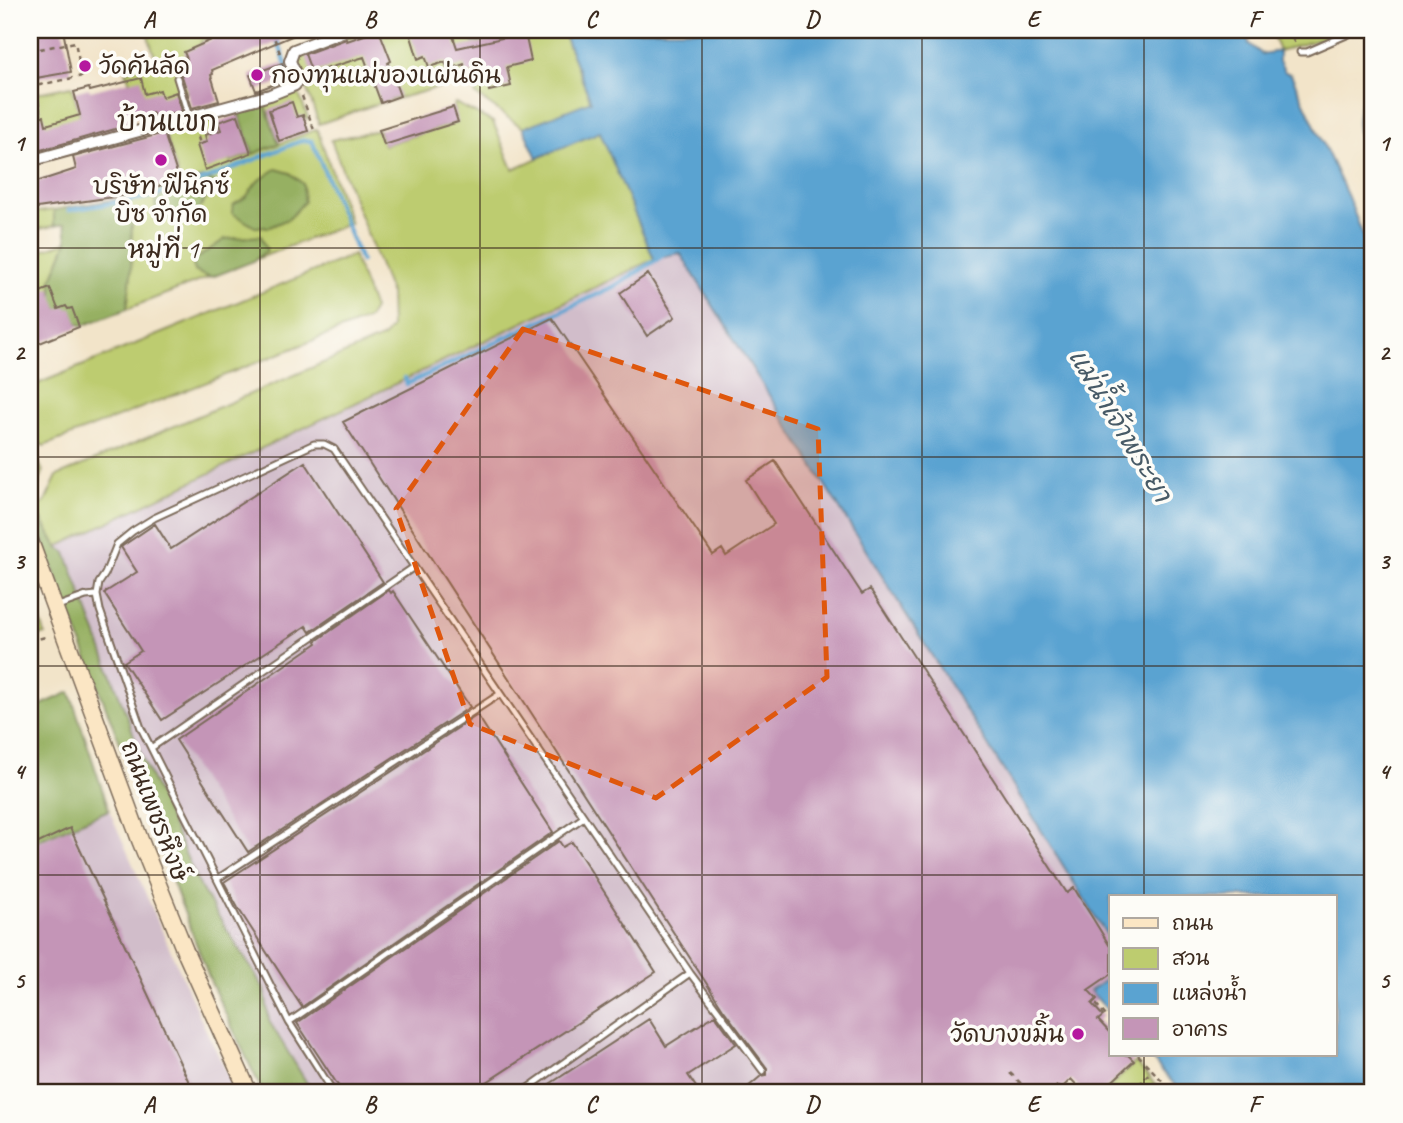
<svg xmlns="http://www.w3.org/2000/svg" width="1403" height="1123" viewBox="0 0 1403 1123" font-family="Caveat,'Playpen Sans Thai',sans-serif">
	<rect width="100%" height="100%" fill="#fdfcf7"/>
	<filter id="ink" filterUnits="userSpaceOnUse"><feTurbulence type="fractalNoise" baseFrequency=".0143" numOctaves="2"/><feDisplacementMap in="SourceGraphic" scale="14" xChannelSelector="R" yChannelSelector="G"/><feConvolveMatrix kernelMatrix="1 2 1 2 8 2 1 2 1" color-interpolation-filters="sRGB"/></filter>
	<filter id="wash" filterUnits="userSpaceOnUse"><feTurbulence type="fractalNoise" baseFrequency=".00686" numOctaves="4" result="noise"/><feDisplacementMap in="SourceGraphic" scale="28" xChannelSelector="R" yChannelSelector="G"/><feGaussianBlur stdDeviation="1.57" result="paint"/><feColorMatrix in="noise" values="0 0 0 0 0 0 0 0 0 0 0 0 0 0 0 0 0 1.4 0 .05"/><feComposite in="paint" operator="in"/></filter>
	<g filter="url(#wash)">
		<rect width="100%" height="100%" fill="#f2e4c9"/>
		<path fill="#d1bdca" d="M680,252L1111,942V976L1090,991L999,1078L994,1074L974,1093H282L195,918L57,547L654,259Z
			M109,810L203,1024L237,1093H30V844Z"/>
		<path fill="#bdcc6f" stroke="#7c7b46" stroke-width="2" d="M146,30H227L201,41L203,48L190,91L143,106L125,72L156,60Z
			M352,30H562L591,102L523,128L476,95L471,79L377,104L319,124L296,58L297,54L352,33L353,35Z
			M1270,30H1341L1321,39L1279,51Z
			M72,86L82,122L69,125L74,146L49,151L32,94Z
			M297,89L308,118L297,123L292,107L269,114L263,99Z
			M455,103L493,122L513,169L600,131L654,259L57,547L35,507L45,502L57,476L384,337L391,328L390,292L331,140L379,130L384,145L457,122L453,107Z
			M214,113L231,162L317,129L350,223L127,309L131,274L132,216L130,208V197L180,182L163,127Z
			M54,210V226L30,231V213Z
			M67,242L52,279V293L30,300V254Z
			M353,255L374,309L368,319L44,446L30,439V387Z
			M30,459L39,463L43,472L38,486L30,489Z
			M30,589L45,634L30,638Z
			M1136,1062L1162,1093H1103Z"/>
		<path fill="#96b062" stroke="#686d40" stroke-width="2" d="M263,99L279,144L253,154L236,106Z
			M276,169L290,173L303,184L304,202L290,218L270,227H255L232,213L233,205L246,197L257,182Z
			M202,178L218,183L200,207L179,225L156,211L155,199L178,185Z
			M130,197V208L132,216L131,274L127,309L82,326L52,305V279L67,242L65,224L54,226V210Z
			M261,236L267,250L254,261L212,277L205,276L194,271L193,261L225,239Z
			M36,510L57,547L66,553L144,762L200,887L265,990L269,1021L313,1093H263L212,985L47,553Z
			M70,692L109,810L30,844V710Z"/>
		<path fill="#5aa3d1" stroke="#4a6678" stroke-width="2" d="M470,30H503L504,35L473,42Z
			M562,30H1246L1249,44L1262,54L1279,51V61L1285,72L1291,74L1348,197L1373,261V1093H1182L1148,1055H1335V897H1111V942L680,253L654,259L600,132L537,158L523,128L591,101Z
			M1373,87V150C1350,140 1355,100 1373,87Z
			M1111,976V1014L1090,991Z"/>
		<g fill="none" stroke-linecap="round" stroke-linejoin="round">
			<path stroke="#5aa3d1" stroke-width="4.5" d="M274,30L291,79
				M69,210L144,198L194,184L303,140L312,141L361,261
				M405,378L407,384L617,285L662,256"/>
		</g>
		<g id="blocks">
			<path fill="#c495b7" d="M30,30H63L71,72L30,79Z
				M234,30H306L212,70L213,74L211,75L219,101L192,108L182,76L177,71L181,69L178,62L187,59L184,52Z
				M379,30L391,61L388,63L400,96L381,103L364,57L312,73L305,54L346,39L347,41Z
				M409,30H451L457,48L525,33L531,61L507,67L511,86L489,91L485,71L466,75L464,64L448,70L445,62L429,67L425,56L418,59Z
				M282,63L288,79L256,91L250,75Z
				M141,78L145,94L160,90L162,97L176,92L182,111L154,119L153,113L132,118L133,124L30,153V90L36,89L41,116H44L46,125L80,115L74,92L89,88L90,91Z
				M292,102L297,117L303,115L308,131L279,141L269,110Z
				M453,107L458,122L384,145L379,130Z
				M238,115L251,153L205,170L197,145L207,142L205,135L221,130L218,122Z
				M164,133L179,180L127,195L30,209V184L76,169L73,157Z
				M648,274L675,317L647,336L620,293Z
				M50,288L58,309L66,306L68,309L72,308L79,327L30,347V296Z
				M552,318L713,555L722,549L726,556L774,524L746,480L775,461L862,594L870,589L1067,893L1074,888L1111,948V974L1088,990L1097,999L1092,1004L1103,1016L1098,1020L1111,1034V1055H1128L1134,1061L1100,1093H1084L1071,1079L1061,1089L1057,1086L1049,1093H741L761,1076L767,1075V1068L723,1009L343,422Z
				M305,462L383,582L310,632L306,626L162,720L124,662L141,651L104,593L137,572L121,547L155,524L171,549Z
				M389,590L391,593L393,591L470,707L248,852L176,740L317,643L316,641Z
				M476,716H478L553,832L302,1007L238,908L224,882Z
				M70,828L124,943L194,1093H30V847Z
				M559,841L563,847L572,842L656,972L470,1093H343L297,1023Z
				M715,1015L736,1044L688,1075L700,1093H536L649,1019L666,1046Z"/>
		</g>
	</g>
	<g filter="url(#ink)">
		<use href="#blocks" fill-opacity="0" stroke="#7b6b5a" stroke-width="2"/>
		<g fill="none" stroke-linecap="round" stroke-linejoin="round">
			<g stroke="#7b6b5a" stroke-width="9">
				<path id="service" d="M1300,52H1307L1358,30
					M177,78L189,117
					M58,606L86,596L97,595
					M151,748L414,567
					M217,879L500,694
					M690,973L763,1071
					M289,1022L584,817
					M334,1093L289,1022L141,728L100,610L97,595L99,583L105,574L117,544L133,531L154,518L314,444H324L334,449L690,973L521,1093"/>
			</g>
			<g stroke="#7b6b5a" stroke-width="14">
				<path id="minor" d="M30,161L270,95L295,85L298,80L290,61L294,50L347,30"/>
			</g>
			<g stroke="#7b6b5a" stroke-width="19">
				<path id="secondary" d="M30,541L140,840L185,951L249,1093"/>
			</g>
			<path stroke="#7b6b5a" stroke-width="2.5" stroke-dasharray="5 5" stroke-linecap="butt" d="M271,30L280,53
				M1287,30L1296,45
				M30,51L75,42L82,76L30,87
				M302,96L315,133
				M195,127L200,144
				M30,641L49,636
				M1096,1004L1111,1022
				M1138,1055L1169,1088
				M1010,1073L1031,1093
				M1150,1093L1141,1081L1153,1070"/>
			<use href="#service" stroke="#fff" stroke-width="5"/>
			<use href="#minor" stroke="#fff" stroke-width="10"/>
			<use href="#secondary" stroke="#fbe6c4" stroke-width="16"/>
		</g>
	</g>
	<path fill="#df570d" fill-opacity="0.2" stroke="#df570d" stroke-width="5" stroke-dasharray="14 9" stroke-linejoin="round" d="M523,329L818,429L827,677L656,798L470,724L396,509Z"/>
	<path fill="none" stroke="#3b2a1e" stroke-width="2" stroke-opacity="0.55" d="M260,30V1093M480,30V1093M702,30V1093M922,30V1093M1144,30V897M30,248H1373M30,457H1373M30,666H1373M30,875H1373M1144,1055V1093"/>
	<g fill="#b5179e" stroke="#fdfcf7" stroke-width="2.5">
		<circle cx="85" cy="66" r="7"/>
		<circle cx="257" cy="75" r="7"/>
		<circle cx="161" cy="160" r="7"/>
		<circle cx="1078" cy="1034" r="7"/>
	</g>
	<g text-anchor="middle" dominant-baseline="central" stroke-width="7" stroke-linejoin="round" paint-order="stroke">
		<g font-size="24" fill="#3b2a1e" stroke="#fdfcf7" text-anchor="start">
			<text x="99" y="66">วัดคันลัด</text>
			<text x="271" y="75">กองทุนแม่ของแผ่นดิน</text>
			<text x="161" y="186" text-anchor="middle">บริษัท ฟีนิกซ์<tspan x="161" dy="28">บิซ จำกัด</tspan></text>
			<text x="1064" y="1034" text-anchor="end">วัดบางขมิ้น</text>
		</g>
		<g font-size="24" fill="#3b2a1e" stroke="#fdfcf7">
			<text transform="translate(155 811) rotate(69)">ถนนเพชรหึงษ์</text>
		</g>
		<g font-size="26" fill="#3b2a1e" stroke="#fdfcf7">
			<text x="163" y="249">หมู่ที่ 1</text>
		</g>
		<g font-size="26" font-style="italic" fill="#475a66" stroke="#fdfcf7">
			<text transform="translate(1120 425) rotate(59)">แม่น้ำเจ้าพระยา</text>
		</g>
		<g font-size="28" fill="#3b2a1e" stroke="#fdfcf7">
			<text x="167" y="121">บ้านแขก</text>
		</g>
	</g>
	<rect width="1403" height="1123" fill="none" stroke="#fdfcf7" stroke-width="77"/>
	<rect x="1109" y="895" width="228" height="161" fill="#fdfcf7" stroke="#afa8a0" stroke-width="2"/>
	<rect x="1123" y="918" width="35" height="10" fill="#fbe6c4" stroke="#afa8a0" stroke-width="2"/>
	<text x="1172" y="930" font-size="21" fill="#3b2a1e">ถนน</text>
	<rect x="1123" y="948" width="35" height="21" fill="#bdcc6f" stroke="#afa8a0" stroke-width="2"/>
	<text x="1172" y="965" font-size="21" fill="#3b2a1e">สวน</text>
	<rect x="1123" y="983" width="35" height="21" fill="#5aa3d1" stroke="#afa8a0" stroke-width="2"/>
	<text x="1172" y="1000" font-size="21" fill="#3b2a1e">แหล่งน้ำ</text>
	<rect x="1123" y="1018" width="35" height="21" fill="#c495b7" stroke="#afa8a0" stroke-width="2"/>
	<text x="1172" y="1036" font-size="21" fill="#3b2a1e">อาคาร</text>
	<rect x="38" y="38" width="1326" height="1046" fill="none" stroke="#3b2a1e" stroke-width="2.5"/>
	<g font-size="23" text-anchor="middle" font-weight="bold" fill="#3b2a1e">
		<text x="149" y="27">A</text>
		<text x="370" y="27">B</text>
		<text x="591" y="27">C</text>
		<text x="812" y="27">D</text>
		<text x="1033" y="27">E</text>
		<text x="1254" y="27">F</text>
		<text x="19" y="151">1</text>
		<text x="1384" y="151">1</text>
		<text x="19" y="360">2</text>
		<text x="1384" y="360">2</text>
		<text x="19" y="569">3</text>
		<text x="1384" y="569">3</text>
		<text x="19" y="779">4</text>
		<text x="1384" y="779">4</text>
		<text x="19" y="988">5</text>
		<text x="1384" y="988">5</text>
		<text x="149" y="1112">A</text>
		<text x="370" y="1112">B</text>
		<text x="591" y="1112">C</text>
		<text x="812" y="1112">D</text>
		<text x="1033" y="1112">E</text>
		<text x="1254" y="1112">F</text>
	</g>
</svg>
